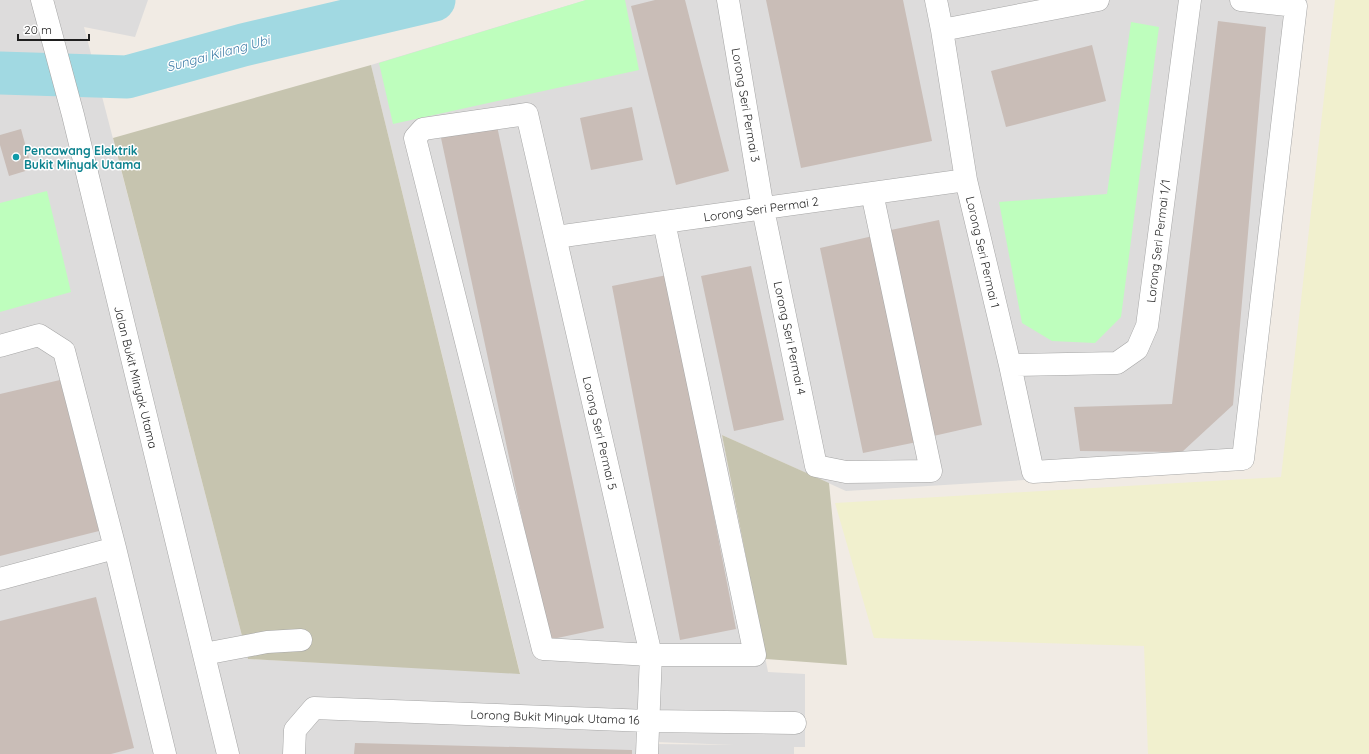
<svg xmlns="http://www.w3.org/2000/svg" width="1369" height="754" viewBox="0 0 1369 754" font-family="Quicksand,sans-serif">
	<rect width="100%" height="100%" fill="#f1ebe4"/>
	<path fill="#dddcdc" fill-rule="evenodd" d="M0,0H148L135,37L84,27L248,659L520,673L371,65L586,0H1307L1251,466L846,491L722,435L768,672L805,674V747H794V754H0ZM656,742L735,745H736L656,744Z"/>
	<path fill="#c6c4af" d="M371,65L520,674L248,659L113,138Z
		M722,435L829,483L847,665L766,659Z"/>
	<path fill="#f1f0ce" d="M1335,0H1369V754H1148L1144,646L874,638L835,503L1281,477Z"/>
	<path fill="#befebd" d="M586,0H625L639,70L393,124L379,63Z
		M1131,22L1159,27L1121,317L1095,343L1052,341L1022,323L999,202L1107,194Z
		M47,191L71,292L0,312V203Z"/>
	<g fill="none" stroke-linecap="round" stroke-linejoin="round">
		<path stroke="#a1d9e2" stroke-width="43" d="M0,73L127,77L243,45L434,0"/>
	</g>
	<path fill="#c9bdb7" d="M655,0H685L729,171L676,185L631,6Z
		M766,0H903L932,141L801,168Z
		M1218,21L1266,27L1233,405L1182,452L1080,451L1074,407L1172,404Z
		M1092,45L1106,101L1006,127L991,71Z
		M632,107L643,160L591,170L580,118Z
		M497,126L604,628L548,640L441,138Z
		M21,129L32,169L9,176L0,145V135Z
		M939,220L982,425L929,437L886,231Z
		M873,236L917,442L863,453L820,248Z
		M751,266L784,420L734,431L701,276Z
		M667,275L736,629L680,640L612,286Z
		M60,380L99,531L0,556V394Z
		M96,597L134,748L111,754H0V621Z
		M355,743L632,750V754H354Z"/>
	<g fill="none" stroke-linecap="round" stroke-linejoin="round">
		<g stroke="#a6a6a6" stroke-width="23">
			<path id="minor" d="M42,0L73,115L228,754
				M728,0L763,209L816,466L846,472L931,471L872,193
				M936,0L942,30L966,180L1010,365L1033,472L1243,459L1296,6L1241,0
				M942,30L1098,0
				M556,237L966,180
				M0,346L39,335L64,351L115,548L165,754
				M1010,365L1117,363L1137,349L1147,326L1190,0
				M0,579L115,548
				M204,654L267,642L301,640
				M294,754L295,730L314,708L648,721L795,723
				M647,754L651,655L527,114L423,129L415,138L543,649L651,655H755L664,222"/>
		</g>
		<use href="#minor" stroke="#fff" stroke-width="22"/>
	</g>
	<circle fill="#0f9aa8" stroke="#fff" stroke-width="1.5" cx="16" cy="157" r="4"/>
	<g text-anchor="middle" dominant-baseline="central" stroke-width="3" stroke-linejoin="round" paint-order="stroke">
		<g font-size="12" fill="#1f1f1f" stroke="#fff">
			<text transform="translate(746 105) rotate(80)">Lorong Seri Permai 3</text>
			<text transform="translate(761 209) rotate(-8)">Lorong Seri Permai 2</text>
			<text transform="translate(1158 241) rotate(-83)">Lorong Seri Permai 1/1</text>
			<text transform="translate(983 252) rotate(77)">Lorong Seri Permai 1</text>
			<text transform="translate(790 338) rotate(78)">Lorong Seri Permai 4</text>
			<text transform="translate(136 377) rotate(76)">Jalan Bukit Minyak Utama</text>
			<text transform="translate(600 433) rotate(77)">Lorong Seri Permai 5</text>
			<text transform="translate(555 717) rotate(2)">Lorong Bukit Minyak Utama 16</text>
		</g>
		<g font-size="12" font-weight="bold" fill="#0d838f" stroke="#fff" text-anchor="start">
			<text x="24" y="150">Pencawang Elektrik<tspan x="24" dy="14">Bukit Minyak Utama</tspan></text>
		</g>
		<g font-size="13" font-style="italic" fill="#3d7ca7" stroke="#fff">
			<text transform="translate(218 53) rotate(-15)">Sungai Kilang Ubi</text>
		</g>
	</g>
	<path d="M18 34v6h71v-6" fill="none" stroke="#1f1f1f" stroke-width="2"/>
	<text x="24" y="34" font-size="12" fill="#1f1f1f" stroke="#ffffff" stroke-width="3" paint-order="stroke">20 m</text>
</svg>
